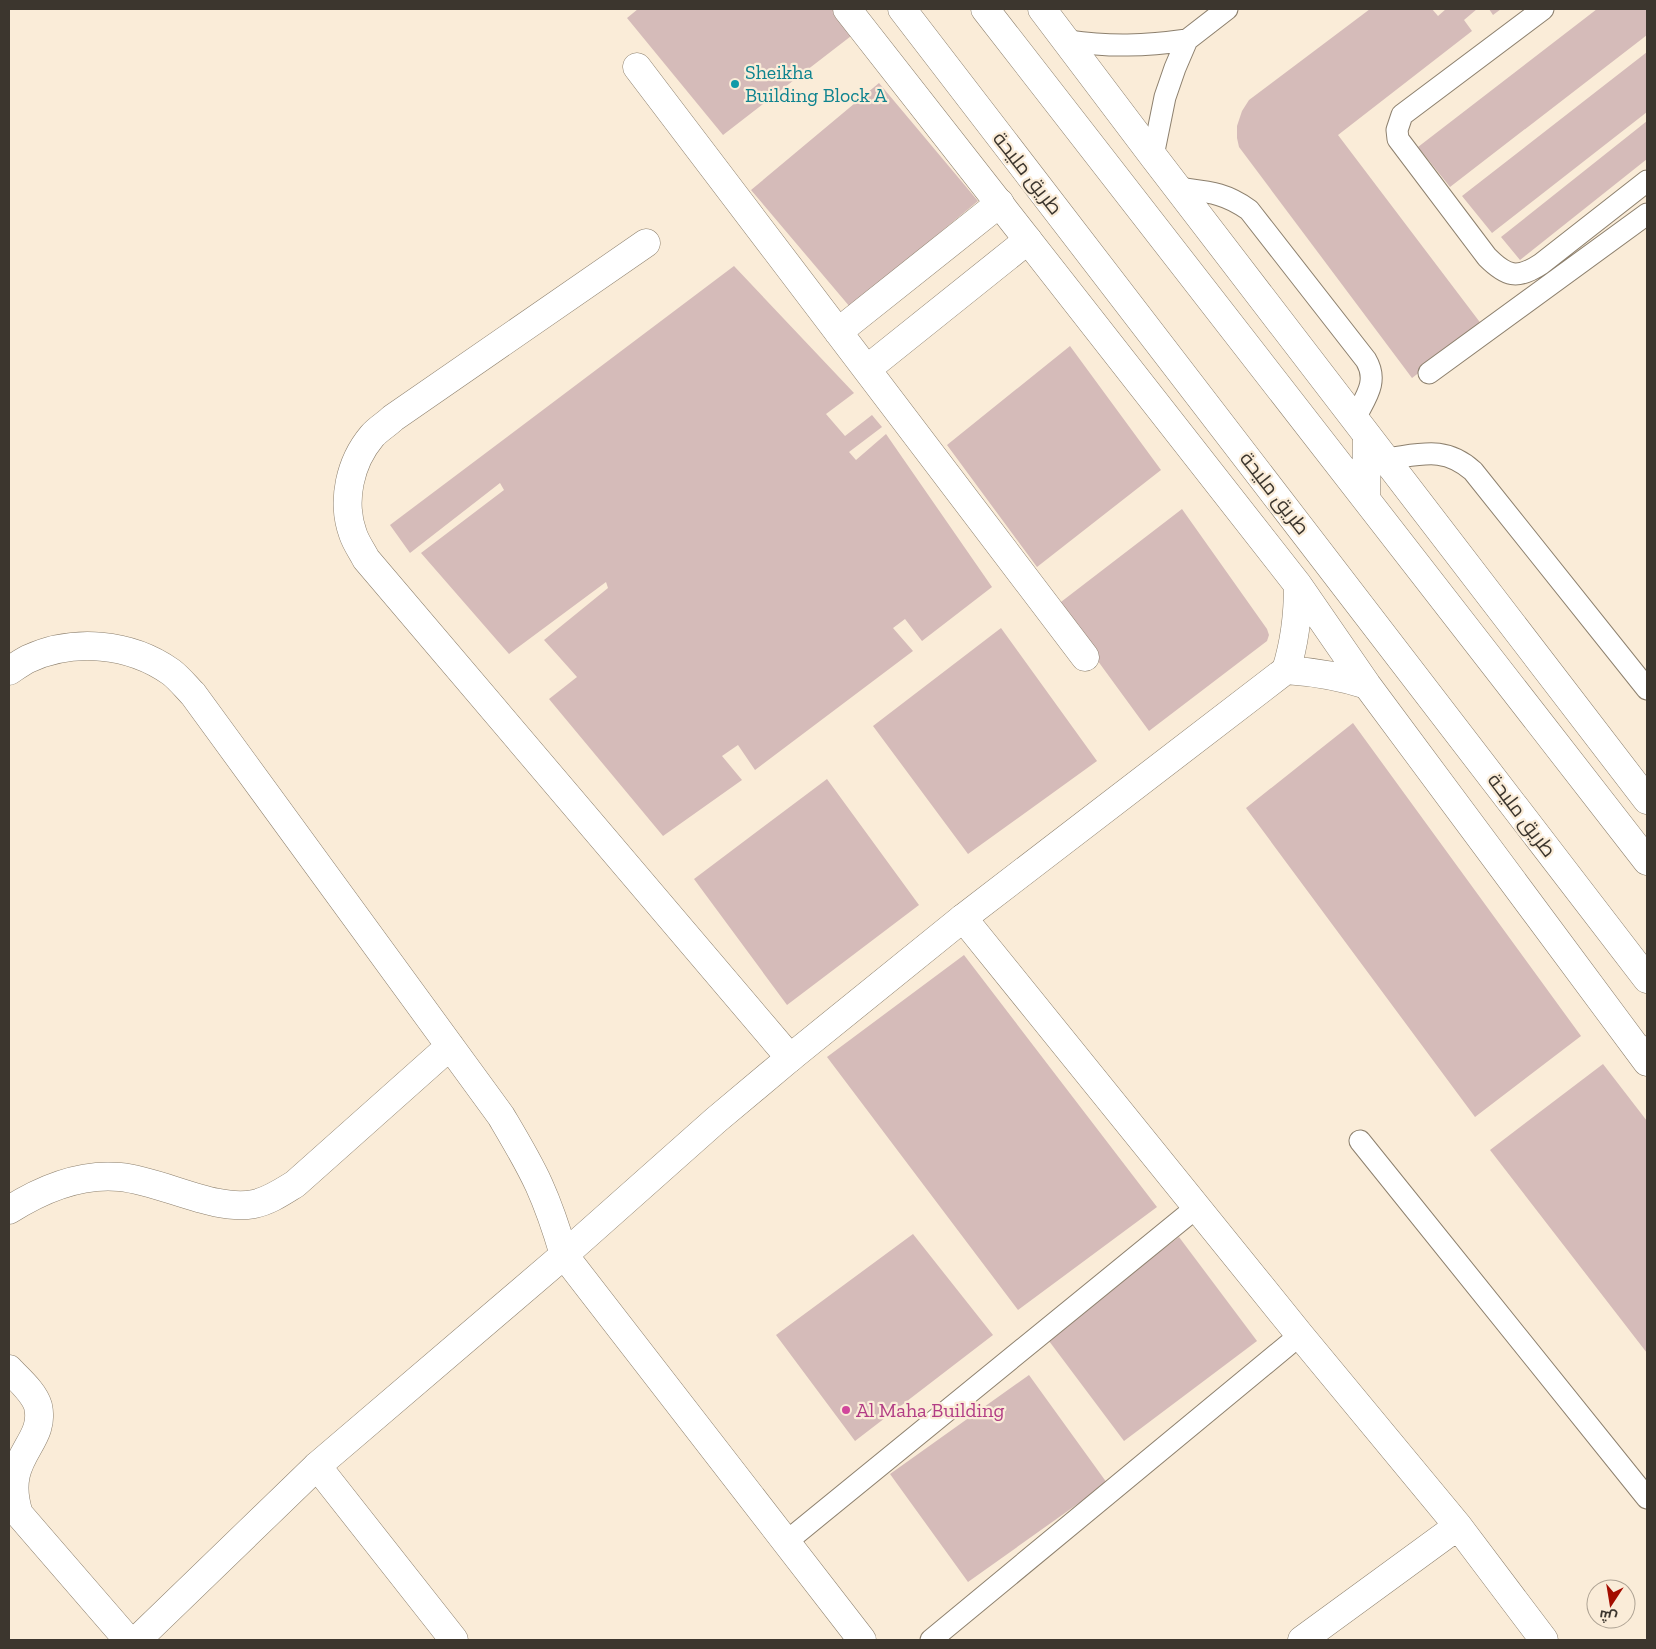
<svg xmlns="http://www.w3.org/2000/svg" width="1656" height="1649" viewBox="0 0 1656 1649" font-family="'Zilla Slab',Cairo,serif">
	<rect width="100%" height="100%" fill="#faecd8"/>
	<path fill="#d5bbb9" d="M638,9H835L855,33L723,135L627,18Z
		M1370,9H1432L1438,16L1446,9H1477L1464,20L1472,31L1338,135L1482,325L1412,378L1239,147L1237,138V126L1242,111L1249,100Z
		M1489,9H1501L1493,15Z
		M1597,9H1647V35L1450,187L1418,147Z
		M1647,52V112L1492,233L1462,196Z
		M879,83L978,201L850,307L751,190Z
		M1647,121V159L1520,260L1501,237Z
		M734,266L854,393L826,414L845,436L872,415L882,427L849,452L856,460L886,434L992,587L922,641L905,619L893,628L913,651L755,770L738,745L722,756L742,780L663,836L549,699L577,677L544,640L608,588L606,582L509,654L421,553L504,490L500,483L410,553L390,525Z
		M1070,346L1161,470L1037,567L947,445Z
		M1182,509L1267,629L1269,635L1267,641L1149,731L1057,605Z
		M1001,628L1097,761L968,854L873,726Z
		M1353,723L1581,1036L1475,1117L1246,808Z
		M827,779L919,905L787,1005L694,879Z
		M964,955L1157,1207L1018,1310L827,1057Z
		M1603,1064L1647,1121V1353L1490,1150Z
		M913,1234L993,1335L855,1441L776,1335Z
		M1179,1237L1257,1341L1124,1441L1046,1337Z
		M1029,1375L1107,1483L968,1582L890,1474Z"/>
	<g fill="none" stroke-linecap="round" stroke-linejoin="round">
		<g stroke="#8d806e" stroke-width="23">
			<path id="lane" d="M1543,9L1402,115L1397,130L1398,139L1487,257C1506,276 1517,280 1541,264L1647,181
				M1068,41C1110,47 1145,46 1187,40
				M1153,156L1165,97L1175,68L1187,40L1227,9
				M1178,188C1207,192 1224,192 1249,210L1366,360C1379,382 1365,398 1355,418
				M1429,373L1647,214
				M1385,459C1420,455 1444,445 1473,471L1647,689
				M1360,1141L1647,1498
				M786,1542L1197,1207
				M931,1640L1300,1335"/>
		</g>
		<g stroke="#8d806e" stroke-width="29">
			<path id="street" d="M637,67L1085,657
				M646,243L393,418C387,424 378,429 372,436C350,462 341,501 353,534C356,543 362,551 366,559L790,1058
				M838,332L1000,203
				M867,369L1028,240
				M9,671C15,667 22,662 28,659C74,638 130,643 171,672C179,678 186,687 193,694L501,1116C514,1138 528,1161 539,1185C549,1207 557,1231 564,1255
				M963,918L1300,1335L1458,1526L1544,1640
				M9,1210C42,1189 79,1173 120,1177C162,1181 215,1212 254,1204C269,1201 282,1192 295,1184L450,1046
				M9,1369C18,1379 34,1392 38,1406C47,1445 0,1456 19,1514L128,1640
				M317,1466L454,1640
				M1302,1640L1458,1526"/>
		</g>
		<g stroke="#8d806e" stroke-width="29">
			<path id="secondary" d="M847,9L1298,585L1367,685L1647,1062
				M1042,9L1153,156L1647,800
				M1286,670C1314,672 1340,676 1367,685
				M564,1255L862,1640
				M137,1640L317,1466L564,1255L716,1120L790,1058L963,918L1286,670C1295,642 1298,615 1298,585"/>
		</g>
		<g stroke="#8d806e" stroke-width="29">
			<path id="primary" d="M902,9L1647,979
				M985,9L1647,861
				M1366,499L1367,436
				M1638,1049L1647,1051"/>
		</g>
		<use href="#lane" stroke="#fff" stroke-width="21"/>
		<use href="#street" stroke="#fff" stroke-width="28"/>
		<use href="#secondary" stroke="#fff" stroke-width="28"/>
		<use href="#primary" stroke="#fff" stroke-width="28"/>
	</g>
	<circle fill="#0f9aa8" stroke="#faecd8" stroke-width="2" cx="735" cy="84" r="5"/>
	<circle fill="#d1479c" stroke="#faecd8" stroke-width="2" cx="846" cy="1410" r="5"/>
	<g text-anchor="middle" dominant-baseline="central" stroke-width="4.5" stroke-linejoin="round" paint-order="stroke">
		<g font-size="20" fill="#0d838f" stroke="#faecd8" text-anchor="start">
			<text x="745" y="72">Sheikha<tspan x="745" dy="23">Building Block A</tspan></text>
		</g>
		<g font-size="20" fill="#3c362e" stroke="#faecd8">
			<text transform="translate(1028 173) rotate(52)">طريق مليحة</text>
			<text transform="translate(1275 493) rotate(52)">طريق مليحة</text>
			<text transform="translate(1522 815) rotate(53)">طريق مليحة</text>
		</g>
		<g font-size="20" fill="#b23c85" stroke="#faecd8" text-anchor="start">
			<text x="856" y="1410">Al Maha Building</text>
		</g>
	</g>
	<rect width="1656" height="1649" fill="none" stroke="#3c362e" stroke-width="20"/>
	<g transform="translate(1611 1604) rotate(192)"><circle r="24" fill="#faecd8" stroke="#aea394"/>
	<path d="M0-4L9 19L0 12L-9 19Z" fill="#a30d00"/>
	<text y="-8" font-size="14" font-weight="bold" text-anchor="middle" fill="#3c362e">ش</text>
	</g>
</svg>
